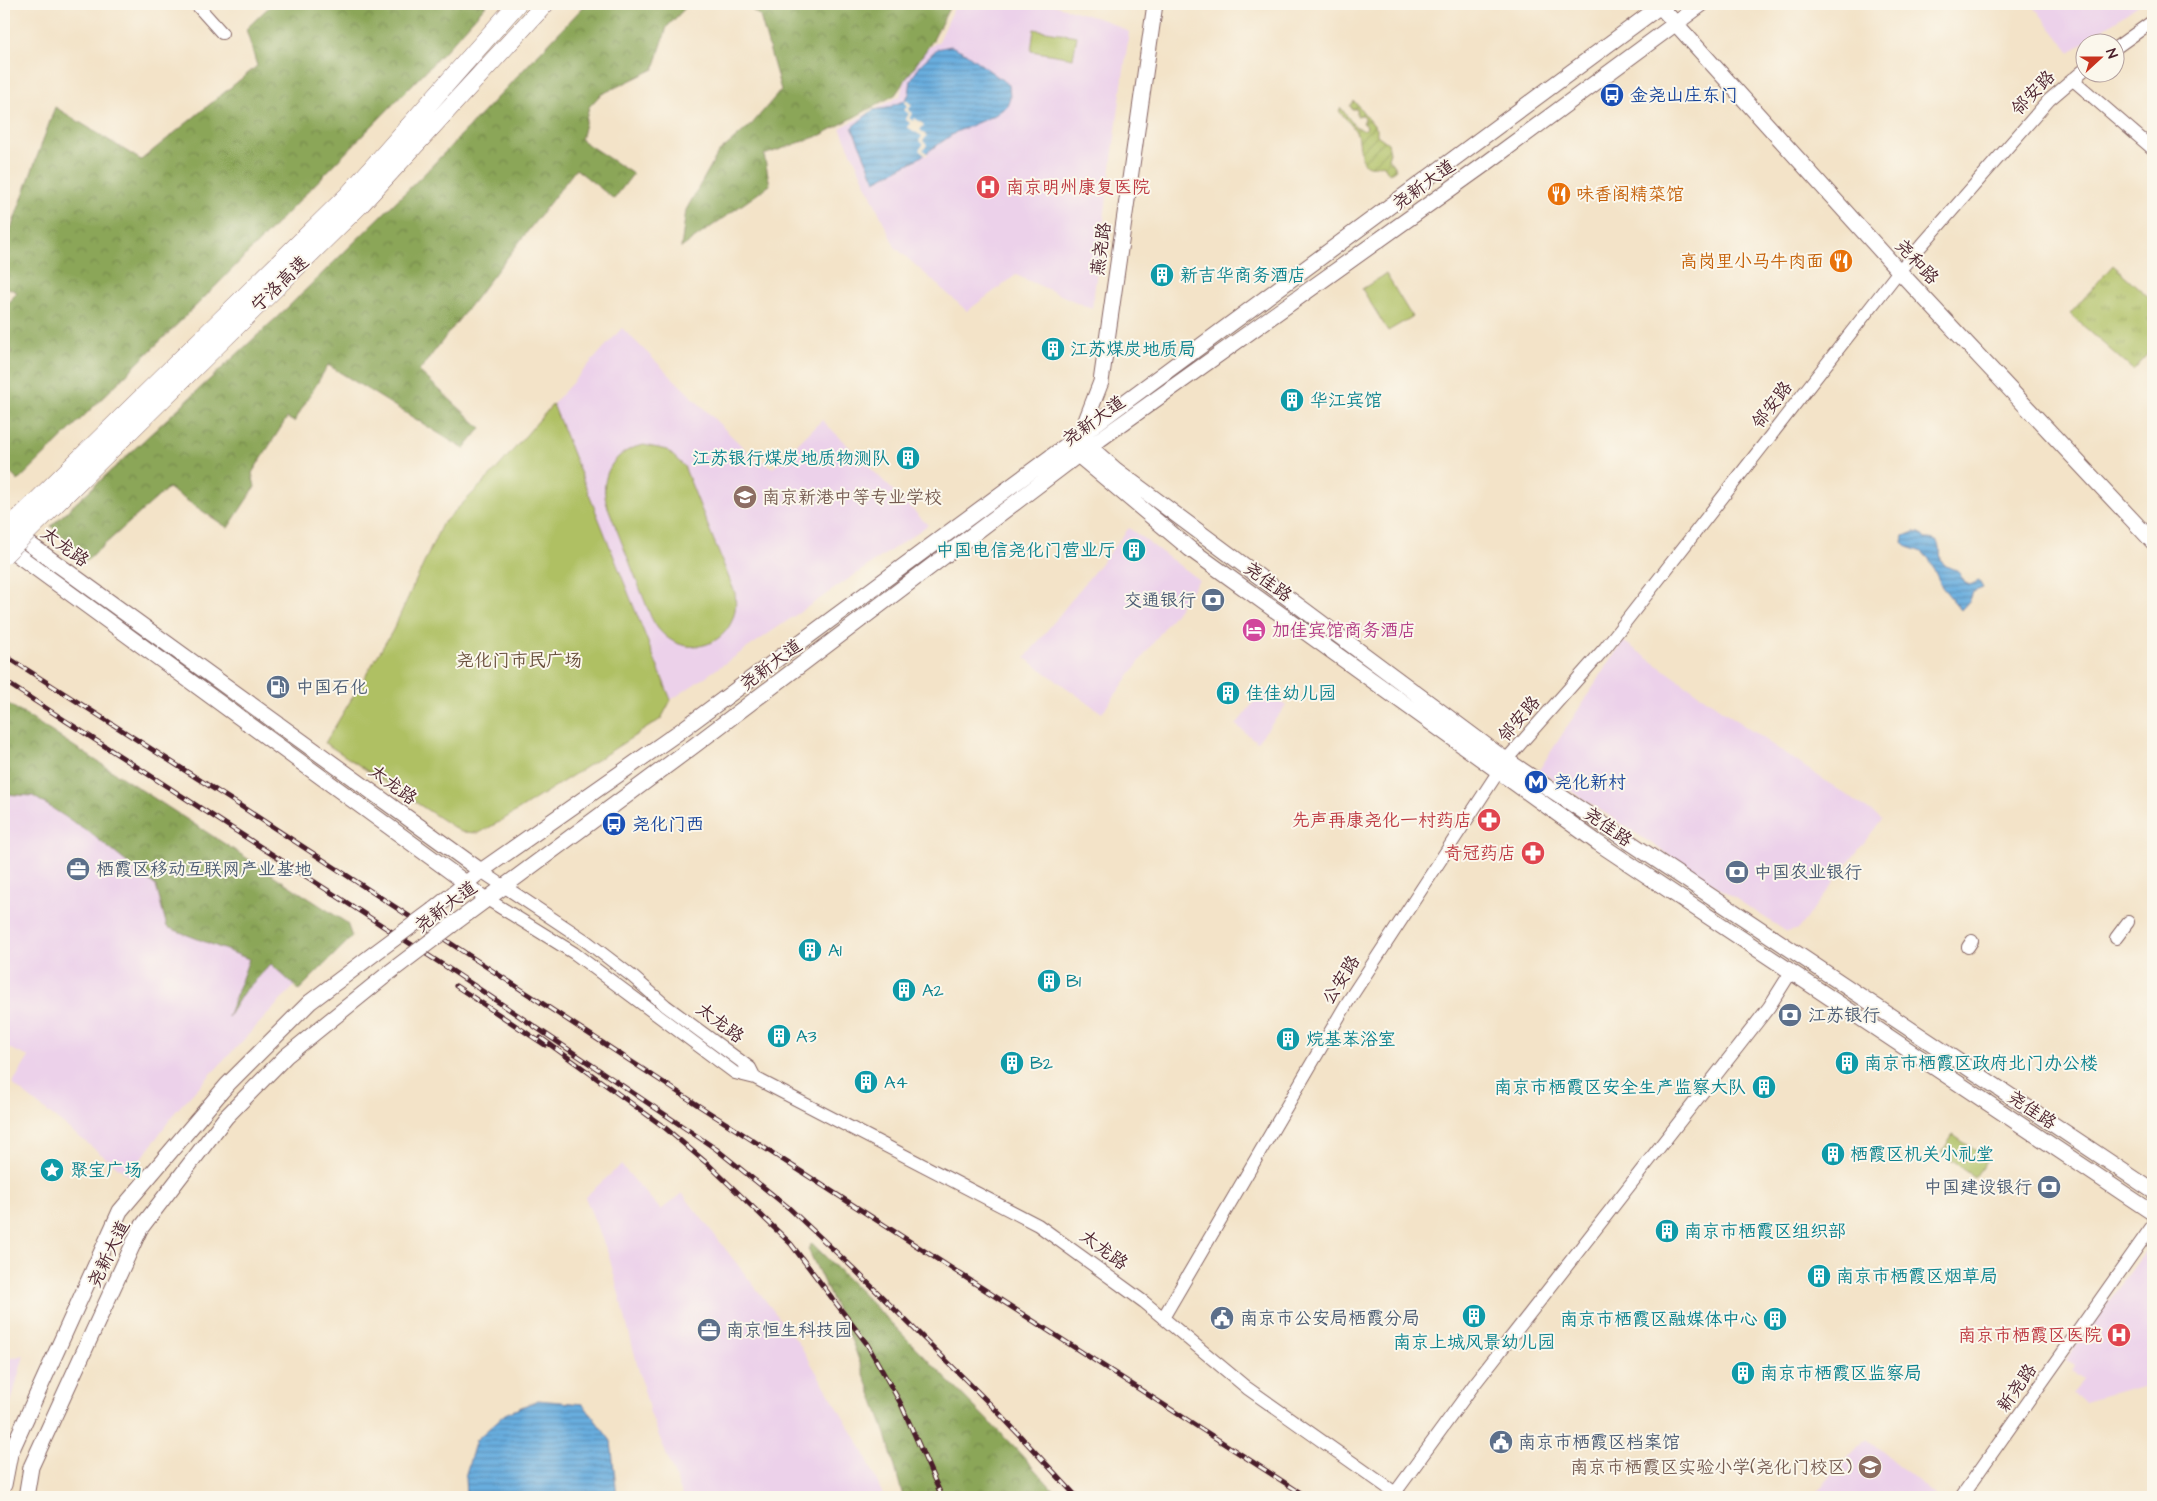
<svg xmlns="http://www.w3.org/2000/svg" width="2157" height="1501" viewBox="0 0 2157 1501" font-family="'Architects Daughter','LXGW WenKai TC',sans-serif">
	<defs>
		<pattern id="grass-tufts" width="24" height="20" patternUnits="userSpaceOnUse" patternTransform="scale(1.25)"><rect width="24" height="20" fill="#afc063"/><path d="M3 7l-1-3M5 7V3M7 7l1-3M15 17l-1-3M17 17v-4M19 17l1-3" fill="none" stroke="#909b52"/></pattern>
		<pattern id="forest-crowns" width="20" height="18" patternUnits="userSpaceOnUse" patternTransform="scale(1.25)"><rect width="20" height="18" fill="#8ba659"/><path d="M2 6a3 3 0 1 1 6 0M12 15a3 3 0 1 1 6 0" fill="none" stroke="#74874a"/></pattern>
		<pattern id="garden-furrows" width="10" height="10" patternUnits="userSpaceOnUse" patternTransform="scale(1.25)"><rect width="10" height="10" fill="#afc063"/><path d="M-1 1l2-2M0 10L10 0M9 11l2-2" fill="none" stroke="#909b52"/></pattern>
		<pattern id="water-rules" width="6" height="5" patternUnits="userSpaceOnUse" patternTransform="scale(1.25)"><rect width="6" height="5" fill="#68adde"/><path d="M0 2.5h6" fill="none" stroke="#588cb4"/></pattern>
	</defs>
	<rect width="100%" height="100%" fill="#fbf7ec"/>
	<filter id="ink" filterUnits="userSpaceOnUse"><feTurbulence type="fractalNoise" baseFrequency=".02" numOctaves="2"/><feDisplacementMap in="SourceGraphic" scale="10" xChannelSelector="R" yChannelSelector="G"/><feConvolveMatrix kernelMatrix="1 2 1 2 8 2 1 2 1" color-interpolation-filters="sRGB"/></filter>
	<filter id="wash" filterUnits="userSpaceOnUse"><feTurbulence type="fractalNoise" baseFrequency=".0096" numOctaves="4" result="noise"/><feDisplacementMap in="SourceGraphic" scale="20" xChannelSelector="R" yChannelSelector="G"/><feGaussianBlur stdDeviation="1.12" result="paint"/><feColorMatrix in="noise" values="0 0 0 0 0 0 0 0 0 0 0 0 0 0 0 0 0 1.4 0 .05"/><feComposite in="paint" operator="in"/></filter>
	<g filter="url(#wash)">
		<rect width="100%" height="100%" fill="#f3e3c8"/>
		<path fill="#ecd1ea" d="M956,4H1051L1107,21L1129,32L1092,309L1016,275L967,311L895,247L840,128L900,96L906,75L922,52L939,41Z
			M2032,4H2140L2070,52Z
			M622,328L760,464L764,461L773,468L822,420L928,525L671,700L553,404Z
			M1129,528L1199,580L1102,713L1025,658Z
			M1623,641L1762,738L1882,819L1798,929L1787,932L1539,770Z
			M1264,689L1286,706L1257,742L1236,725Z
			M4,760L302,978L176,1111L129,1176L12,1084L29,1057L4,1046Z
			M621,1165L661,1210L682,1193L800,1345L862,1448L884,1497H683L650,1413L609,1256L585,1197Z
			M2153,1241V1383L2085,1402L2073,1395L2083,1379L2072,1371L2075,1365L2066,1359Z
			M24,1355L4,1428V1360Z
			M1866,1438L1935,1495L1933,1497H1812Z"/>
		<path fill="url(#grass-tufts)" stroke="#7c7047" d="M2113,265L2153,301V348L2133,370L2070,314Z"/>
		<path fill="url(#forest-crowns)" stroke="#6a6242" d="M272,4H487L446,50L206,296L18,481L4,466V361L12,352L4,340V309L17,292L4,286V248L55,107L141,160L257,66L246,29Z
			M586,4H689L667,27L654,69L600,95L589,107L581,140L633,174L614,199L576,169L419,371L481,428L464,449L328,365L294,422L287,418L252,473L255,487L228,528L168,488L86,561L51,526L288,307L425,173Z
			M744,4H951L933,40L895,95L821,135L764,155L770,185L681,248L686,210L718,153L752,124L781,90L760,16Z
			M4,701L347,923L352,937L299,990L271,964L243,993L228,1017L249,959L167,927L156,886L89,832L33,796L4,794Z
			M812,1243L1014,1447L1060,1497H903L886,1434L853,1344L808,1249Z"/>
		<path fill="#afc063" stroke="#7c7047" d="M1034,29L1077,36L1073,58L1031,51Z
			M1386,274L1412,317L1388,331L1362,289Z
			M553,404L671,700L661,719L501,821L479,833L461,832L325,743L393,630L442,524L495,471Z
			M644,445L667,450L684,466L735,593C743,648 675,668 651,617L607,505C598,476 614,450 644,445Z
			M1953,1135L1988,1159L1975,1177L1941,1153Z"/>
		<path fill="url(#garden-furrows)" stroke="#7c7047" d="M1354,101L1377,129V135L1388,143L1390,152L1388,158L1396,169L1389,174L1383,164C1356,174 1362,150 1358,136C1354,127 1345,118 1339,111L1341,108L1356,128L1358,127L1362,130L1366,129L1367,126L1363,123L1365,118L1363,115L1357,116V109H1352L1350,106Z"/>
		<path fill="url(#water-rules)" stroke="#596684" d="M951,46L964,52L1009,85L1010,98L1007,106L995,115L956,132L919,158L875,181L852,127L873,110L887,108L905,100L909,94L911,80L920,65L937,49Z
			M1914,532L1920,533L1925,539C1928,539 1933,539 1936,541C1947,548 1930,564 1957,570L1965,583L1970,585L1979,581L1983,588L1973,592L1970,600L1961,610L1942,587L1929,559L1922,552L1907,547L1903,542L1904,536Z
			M538,1400L583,1404L611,1441L617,1497H466L465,1477L476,1440L505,1414Z"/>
		<path fill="#f3e3c8" d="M906,100L912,105L908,110L913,113L909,118L913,121L915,118L924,125L920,130L927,136L923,141L927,145L923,150L928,154L926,156L919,150L923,145L919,141L922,136L907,127L910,123L905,119L909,114L904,110L908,106L905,103Z"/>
	</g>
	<g filter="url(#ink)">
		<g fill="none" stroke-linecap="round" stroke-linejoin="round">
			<g stroke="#856462" stroke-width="14">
				<path id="minor" d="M196,4L222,33
					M2114,49L2153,21
					M2072,79L2153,149
					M481,871L586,941L633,977L666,1006L750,1068L755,1078
					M466,883L487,899L574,953L735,1073L755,1078L1038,1225L1144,1302L1247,1388L1401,1497
					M2116,938L2128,922
					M1968,947L1972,941
					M1163,1318L1347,1003L1506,760L1605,648L1899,271L2049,100L2084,70
					M1395,1493L1473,1386L1769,1007L1791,972
					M1961,1497L2153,1225"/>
			</g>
			<g stroke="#856462" stroke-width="17">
				<path id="major" d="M1155,4L1101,382L1080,436L1078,455L1190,549L1598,843L2153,1213
					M1658,4L1899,271L2153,542
					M1084,439L1090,447L1116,470L1499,755L2153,1191
					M13,532L481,871
					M4,545L466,883
					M433,910L481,871L679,732L1663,4
					M452,925L695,745L1078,455L1488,162L1702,4
					M4,1485L10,1454L120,1211L227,1085L310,1002L375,953
					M26,1497L31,1467L140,1229L226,1117L286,1056L390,972"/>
			</g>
			<g stroke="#856462" stroke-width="19">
				<path id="highway" d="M120,419L348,195L517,4
					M131,430L361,204L545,4"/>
			</g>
			<use href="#minor" stroke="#fff" stroke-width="12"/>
			<use href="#major" stroke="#fff" stroke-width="15"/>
			<use href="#highway" stroke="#fff" stroke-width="18"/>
			<g stroke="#4a1f2b" stroke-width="5">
				<path id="rail" d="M4,655L236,803L710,1113L1307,1497
					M4,681L454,972L716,1149L789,1208L853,1268L995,1409L1077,1497
					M456,986L545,1045
					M541,1038L664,1127L709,1165L791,1244L867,1344L901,1404L942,1497"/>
			</g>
			<use href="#rail" stroke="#fbf7ec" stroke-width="3" stroke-dasharray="9" stroke-linecap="butt"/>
			<g stroke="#856462" stroke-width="17" stroke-linecap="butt">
				<path id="major-bridge" d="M375,953L433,910
					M390,972L452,925"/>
			</g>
			<g stroke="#856462" stroke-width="19" stroke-linecap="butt">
				<path id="highway-bridge" d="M4,533L120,419
					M4,555L131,430"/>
			</g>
			<use href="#major-bridge" stroke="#fff" stroke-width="15"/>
			<use href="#highway-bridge" stroke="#fff" stroke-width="18"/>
		</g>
	</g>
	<defs>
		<g id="bus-disc" transform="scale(1.25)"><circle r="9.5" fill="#1a4fb4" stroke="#fbf7ec"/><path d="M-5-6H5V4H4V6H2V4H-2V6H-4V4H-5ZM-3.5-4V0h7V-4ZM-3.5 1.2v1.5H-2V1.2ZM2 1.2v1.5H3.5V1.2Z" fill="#fff"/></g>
		<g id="hospital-disc" transform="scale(1.25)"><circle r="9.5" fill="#e0444e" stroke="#fbf7ec"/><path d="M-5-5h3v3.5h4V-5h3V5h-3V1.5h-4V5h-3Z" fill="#fff"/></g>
		<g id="restaurant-disc" transform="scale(1.25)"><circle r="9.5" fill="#e8710a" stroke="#fbf7ec"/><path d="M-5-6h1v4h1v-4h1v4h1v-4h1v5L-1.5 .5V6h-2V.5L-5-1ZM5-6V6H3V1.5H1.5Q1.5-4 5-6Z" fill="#fff"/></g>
		<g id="building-disc" transform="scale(1.25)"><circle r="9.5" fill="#0f9aa8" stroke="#fbf7ec"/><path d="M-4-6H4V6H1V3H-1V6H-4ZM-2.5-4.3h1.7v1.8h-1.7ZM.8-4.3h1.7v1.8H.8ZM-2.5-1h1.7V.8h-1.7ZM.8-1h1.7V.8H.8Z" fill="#fff"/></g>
		<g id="school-disc" transform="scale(1.25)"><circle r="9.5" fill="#8d6e63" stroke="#fbf7ec"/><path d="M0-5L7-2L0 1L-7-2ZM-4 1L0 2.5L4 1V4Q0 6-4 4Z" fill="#fff"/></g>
		<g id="bank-disc" transform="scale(1.25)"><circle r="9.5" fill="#5c6f8a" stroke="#fbf7ec"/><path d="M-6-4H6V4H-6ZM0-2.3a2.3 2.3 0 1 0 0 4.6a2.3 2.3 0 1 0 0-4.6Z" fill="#fff"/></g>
		<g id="hotel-disc" transform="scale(1.25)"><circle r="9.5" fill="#d1479c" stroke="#fbf7ec"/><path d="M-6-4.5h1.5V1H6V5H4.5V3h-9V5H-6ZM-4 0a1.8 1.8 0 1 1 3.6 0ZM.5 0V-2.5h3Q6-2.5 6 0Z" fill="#fff"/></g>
		<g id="fuel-disc" transform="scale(1.25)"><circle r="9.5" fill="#5c6f8a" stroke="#fbf7ec"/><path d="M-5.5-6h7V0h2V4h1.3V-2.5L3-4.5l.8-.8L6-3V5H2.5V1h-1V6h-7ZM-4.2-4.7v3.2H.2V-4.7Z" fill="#fff"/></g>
		<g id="metro-disc" transform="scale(1.25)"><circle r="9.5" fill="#1a4fb4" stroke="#fbf7ec"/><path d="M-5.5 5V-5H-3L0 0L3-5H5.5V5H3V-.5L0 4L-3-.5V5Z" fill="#fff"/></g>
		<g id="pharmacy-disc" transform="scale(1.25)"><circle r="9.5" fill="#e0444e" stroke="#fbf7ec"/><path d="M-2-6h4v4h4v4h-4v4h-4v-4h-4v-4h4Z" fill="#fff"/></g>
		<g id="office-disc" transform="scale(1.25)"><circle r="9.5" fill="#5c6f8a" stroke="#fbf7ec"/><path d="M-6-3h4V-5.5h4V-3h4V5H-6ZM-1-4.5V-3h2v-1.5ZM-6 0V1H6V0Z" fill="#fff"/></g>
		<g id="sight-disc" transform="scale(1.25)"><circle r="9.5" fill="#0f9aa8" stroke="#fbf7ec"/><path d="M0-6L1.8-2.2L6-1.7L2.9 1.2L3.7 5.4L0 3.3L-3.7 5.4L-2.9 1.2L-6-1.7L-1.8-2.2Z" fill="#fff"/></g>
		<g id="civic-disc" transform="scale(1.25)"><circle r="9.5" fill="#5c6f8a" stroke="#fbf7ec"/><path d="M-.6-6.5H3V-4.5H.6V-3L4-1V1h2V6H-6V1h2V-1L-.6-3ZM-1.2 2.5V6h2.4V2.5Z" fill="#fff"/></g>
	</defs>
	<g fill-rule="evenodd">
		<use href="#bus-disc" x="1612" y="95"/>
		<use href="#hospital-disc" x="988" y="187"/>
		<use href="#restaurant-disc" x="1559" y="194"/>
		<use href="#restaurant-disc" x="1841" y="261"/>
		<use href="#building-disc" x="1162" y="275"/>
		<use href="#building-disc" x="1053" y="349"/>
		<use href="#building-disc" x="1292" y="400"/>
		<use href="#building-disc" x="908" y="458"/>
		<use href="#school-disc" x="745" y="497"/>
		<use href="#building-disc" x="1134" y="550"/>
		<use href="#bank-disc" x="1213" y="600"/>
		<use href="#hotel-disc" x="1254" y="630"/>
		<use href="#fuel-disc" x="278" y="687"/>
		<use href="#building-disc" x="1228" y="693"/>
		<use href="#metro-disc" x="1536" y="782"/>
		<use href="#pharmacy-disc" x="1489" y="820"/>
		<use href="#bus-disc" x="614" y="824"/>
		<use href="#pharmacy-disc" x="1533" y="853"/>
		<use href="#office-disc" x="78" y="869"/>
		<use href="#bank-disc" x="1737" y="872"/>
		<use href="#building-disc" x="810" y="950"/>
		<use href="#building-disc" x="1049" y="981"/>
		<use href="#building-disc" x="904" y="990"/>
		<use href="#bank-disc" x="1790" y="1015"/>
		<use href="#building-disc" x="779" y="1036"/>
		<use href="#building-disc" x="1288" y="1039"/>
		<use href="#building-disc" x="1012" y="1063"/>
		<use href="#building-disc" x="1847" y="1063"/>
		<use href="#building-disc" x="866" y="1082"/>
		<use href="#building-disc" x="1764" y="1087"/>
		<use href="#building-disc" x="1833" y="1154"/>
		<use href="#sight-disc" x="52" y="1170"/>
		<use href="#bank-disc" x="2049" y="1187"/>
		<use href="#building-disc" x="1667" y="1231"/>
		<use href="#building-disc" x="1819" y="1276"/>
		<use href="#building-disc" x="1474" y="1316"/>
		<use href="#civic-disc" x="1222" y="1318"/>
		<use href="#building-disc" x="1775" y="1319"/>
		<use href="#office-disc" x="709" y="1330"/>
		<use href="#hospital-disc" x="2119" y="1335"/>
		<use href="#building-disc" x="1743" y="1373"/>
		<use href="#civic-disc" x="1501" y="1442"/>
		<use href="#school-disc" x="1870" y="1467"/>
	</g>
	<g text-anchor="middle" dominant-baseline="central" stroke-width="4" stroke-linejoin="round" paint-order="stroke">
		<g font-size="18" fill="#4a1f2b" stroke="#fbf7ec">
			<text transform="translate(2033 93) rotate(-46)">邻安路</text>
			<text transform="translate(1424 185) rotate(-36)">尧新大道</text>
			<text transform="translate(1101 249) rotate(-82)">燕尧路</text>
			<text transform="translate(1917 262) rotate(47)">尧和路</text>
			<text transform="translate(280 284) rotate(-44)">宁洛高速</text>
			<text transform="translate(1772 405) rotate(-52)">邻安路</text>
			<text transform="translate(1094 421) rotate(-36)">尧新大道</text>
			<text transform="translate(65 547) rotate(36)">太龙路</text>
			<text transform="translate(1268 582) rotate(36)">尧佳路</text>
			<text transform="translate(771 665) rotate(-37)">尧新大道</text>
			<text transform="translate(1519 719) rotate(-49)">邻安路</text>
			<text transform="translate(393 785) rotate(36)">太龙路</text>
			<text transform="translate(1608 827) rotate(35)">尧佳路</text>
			<text transform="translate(446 907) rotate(-37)">尧新大道</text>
			<text transform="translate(1341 980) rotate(-58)">公安路</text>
			<text transform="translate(720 1023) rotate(37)">太龙路</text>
			<text transform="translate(2032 1110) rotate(34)">尧佳路</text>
			<text transform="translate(1104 1250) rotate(36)">太龙路</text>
			<text transform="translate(109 1254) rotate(-64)">尧新大道</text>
			<text transform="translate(2017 1388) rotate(-55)">新尧路</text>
		</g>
		<g font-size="18" fill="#164399" stroke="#fbf7ec" text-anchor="start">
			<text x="1630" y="95">金尧山庄东门</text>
			<text x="1554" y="782">尧化新村</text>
			<text x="632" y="824">尧化门西</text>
		</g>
		<g font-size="18" fill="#be3a42" stroke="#fbf7ec" text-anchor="end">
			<text x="1006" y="187" text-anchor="start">南京明州康复医院</text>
			<text x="1472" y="820">先声再康尧化一村药店</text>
			<text x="1516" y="853">奇冠药店</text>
			<text x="2102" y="1335">南京市栖霞区医院</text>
		</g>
		<g font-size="18" fill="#c56008" stroke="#fbf7ec" text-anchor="start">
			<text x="1576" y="194">味香阁精菜馆</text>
			<text x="1824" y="261" text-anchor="end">高岗里小马牛肉面</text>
		</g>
		<g font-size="18" fill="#0d838f" stroke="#fbf7ec" text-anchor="start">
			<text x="1180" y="275">新吉华商务酒店</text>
			<text x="1070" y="349">江苏煤炭地质局</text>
			<text x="1310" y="400">华江宾馆</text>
			<text x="890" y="458" text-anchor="end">江苏银行煤炭地质物测队</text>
			<text x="1116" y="550" text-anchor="end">中国电信尧化门营业厅</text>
			<text x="1246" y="693">佳佳幼儿园</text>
			<text x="828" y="950">A1</text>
			<text x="1066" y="981">B1</text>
			<text x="922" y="990">A2</text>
			<text x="796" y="1036">A3</text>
			<text x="1306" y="1039">烷基苯浴室</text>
			<text x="1030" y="1063">B2</text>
			<text x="1864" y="1063">南京市栖霞区政府北门办公楼</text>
			<text x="884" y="1082">A4</text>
			<text x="1746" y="1087" text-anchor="end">南京市栖霞区安全生产监察大队</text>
			<text x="1850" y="1154">栖霞区机关小礼堂</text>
			<text x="70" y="1170">聚宝广场</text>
			<text x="1684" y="1231">南京市栖霞区组织部</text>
			<text x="1836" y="1276">南京市栖霞区烟草局</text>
			<text x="1758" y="1319" text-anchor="end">南京市栖霞区融媒体中心</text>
			<text x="1474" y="1342" text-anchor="middle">南京上城风景幼儿园</text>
			<text x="1760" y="1373">南京市栖霞区监察局</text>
		</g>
		<g font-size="18" fill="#785e54" stroke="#fbf7ec" text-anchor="start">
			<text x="762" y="497">南京新港中等专业学校</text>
			<text x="1852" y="1467" text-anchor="end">南京市栖霞区实验小学(尧化门校区)</text>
		</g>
		<g font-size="18" fill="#4e5e75" stroke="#fbf7ec" text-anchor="start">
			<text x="1196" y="600" text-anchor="end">交通银行</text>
			<text x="296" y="687">中国石化</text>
			<text x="96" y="869">栖霞区移动互联网产业基地</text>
			<text x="1754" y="872">中国农业银行</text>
			<text x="1808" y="1015">江苏银行</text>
			<text x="2032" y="1187" text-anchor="end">中国建设银行</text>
			<text x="1240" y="1318">南京市公安局栖霞分局</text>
			<text x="726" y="1330">南京恒生科技园</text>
			<text x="1518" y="1442">南京市栖霞区档案馆</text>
		</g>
		<g font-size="18" fill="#b23c85" stroke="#fbf7ec" text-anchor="start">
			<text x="1272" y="630">加佳宾馆商务酒店</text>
		</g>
		<g font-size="18" fill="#684f3c" stroke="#fbf7ec">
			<text x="519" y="660">尧化门市民广场</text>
		</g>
	</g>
	<rect width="2157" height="1501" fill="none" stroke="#fbf7ec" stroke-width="20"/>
	<g transform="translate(2100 58) rotate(69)"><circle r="24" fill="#fbf7ec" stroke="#b4a19f"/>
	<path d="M0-4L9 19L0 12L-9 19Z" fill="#c8321e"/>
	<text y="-8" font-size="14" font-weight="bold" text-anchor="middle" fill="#4a1f2b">N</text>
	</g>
</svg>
